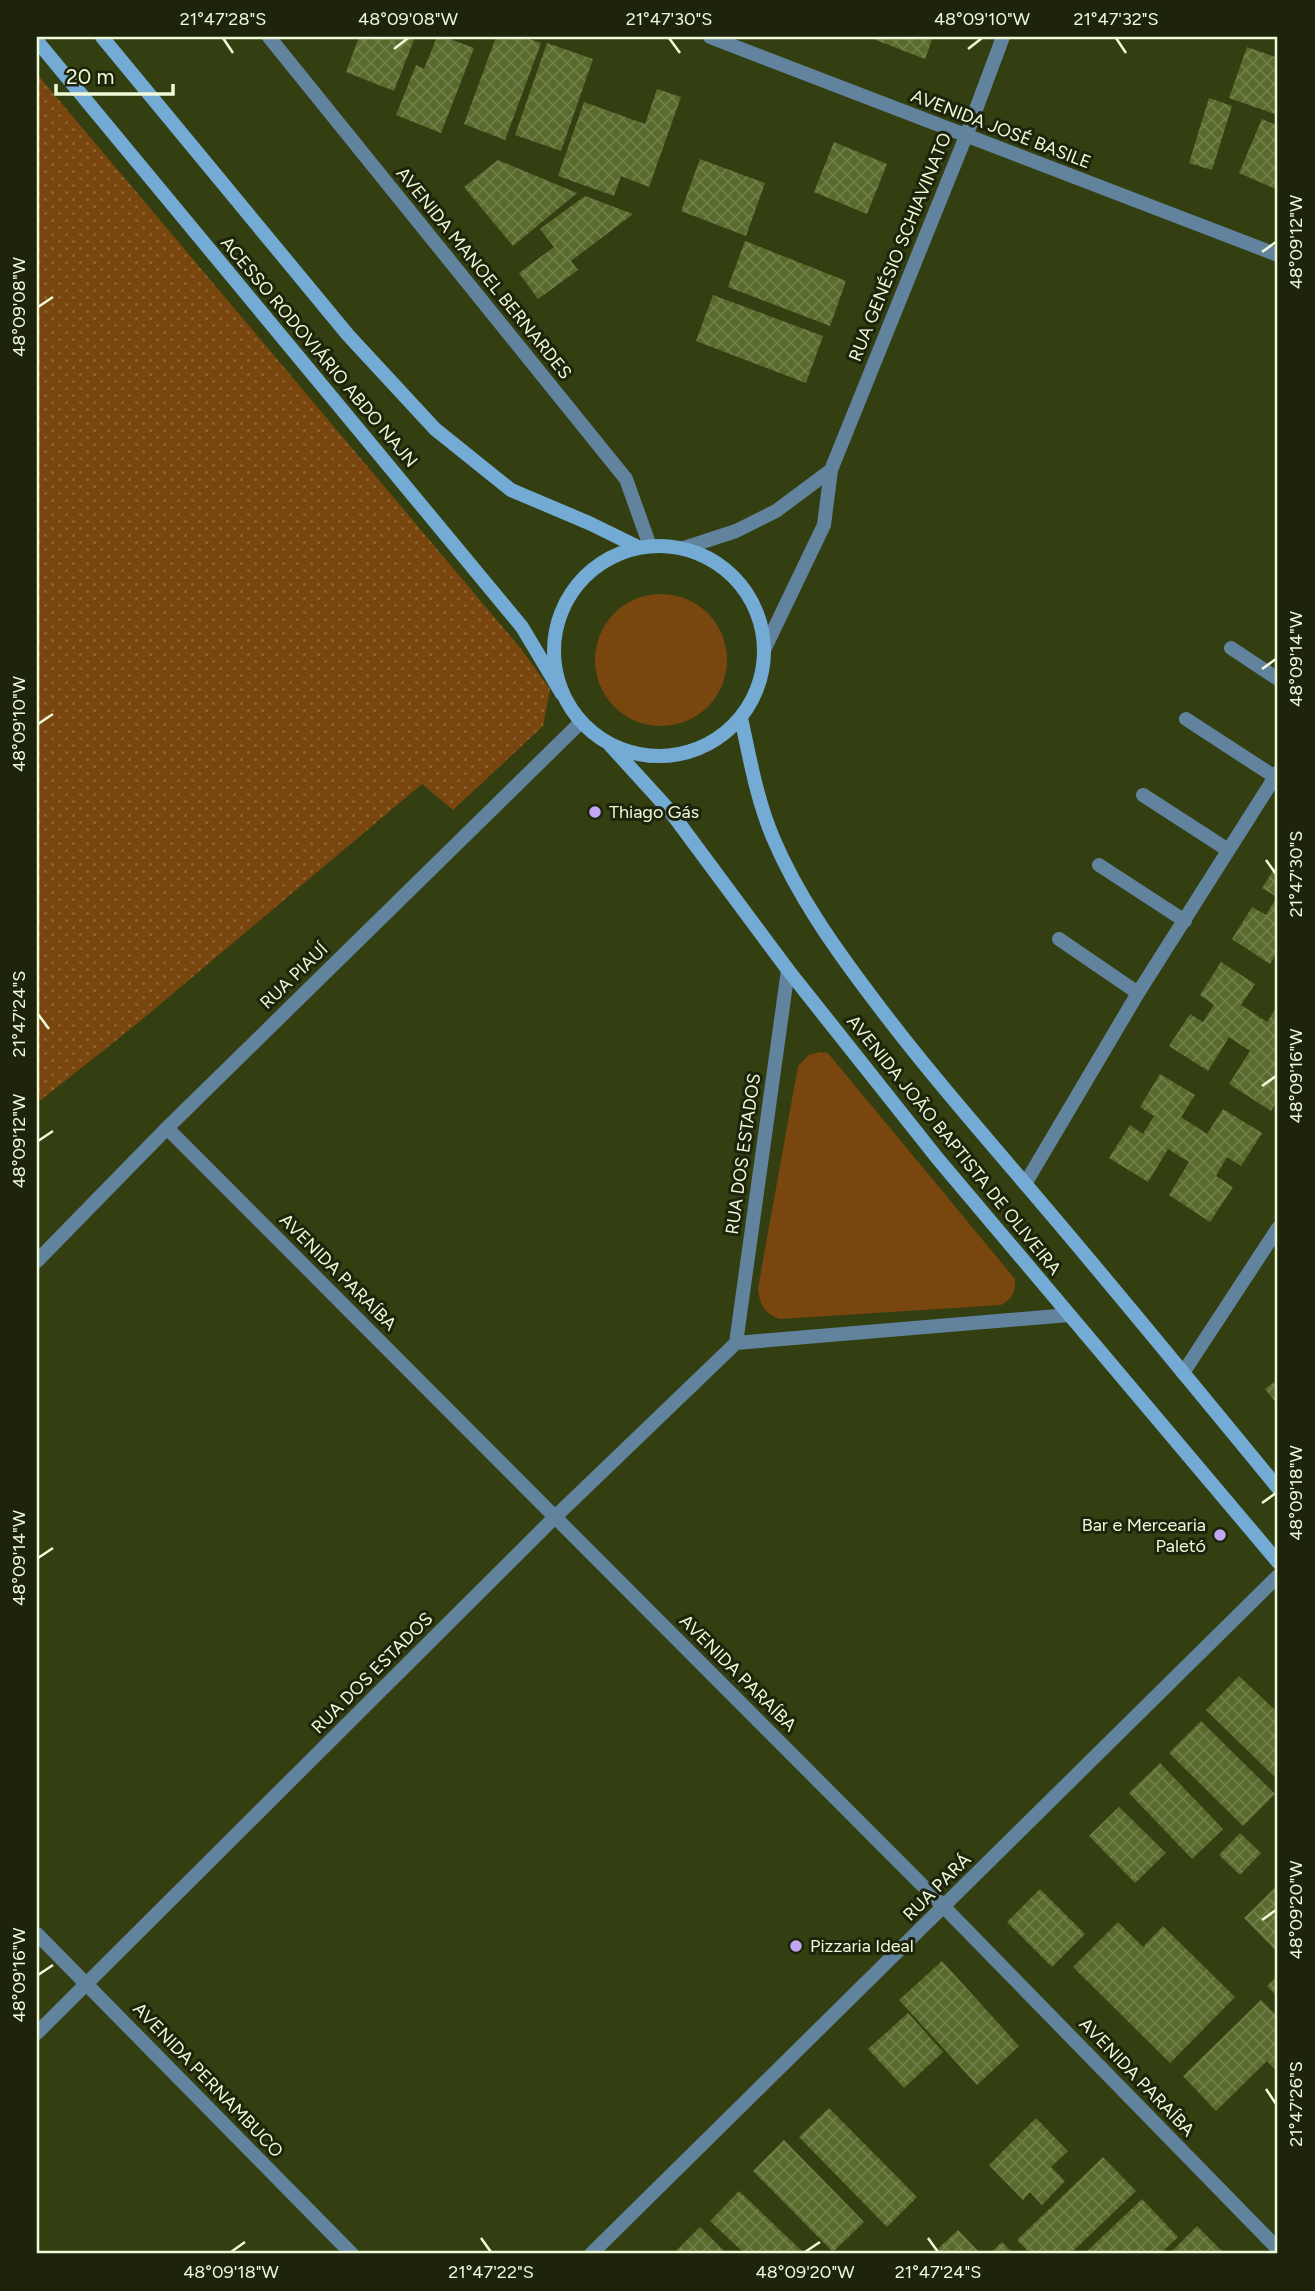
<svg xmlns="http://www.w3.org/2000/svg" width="1315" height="2291" viewBox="0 0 1315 2291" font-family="Figtree,sans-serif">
	<defs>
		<pattern id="grass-dots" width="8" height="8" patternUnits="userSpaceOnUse" patternTransform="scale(1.75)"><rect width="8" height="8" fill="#78460e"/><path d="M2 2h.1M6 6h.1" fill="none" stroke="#8c6230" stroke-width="1.8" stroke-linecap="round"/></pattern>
		<pattern id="building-cross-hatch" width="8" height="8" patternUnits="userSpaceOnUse" patternTransform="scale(1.75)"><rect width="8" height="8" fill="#596a2d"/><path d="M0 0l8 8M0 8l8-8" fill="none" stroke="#71804b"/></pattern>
	</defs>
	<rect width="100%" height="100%" fill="#333f11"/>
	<path fill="url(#grass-dots)" d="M37,74L522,650L550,689L543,726L453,810L422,784L133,1027L37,1103Z"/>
	<path fill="#78460e" d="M595 660a66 66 0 1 1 132 0a66 66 0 1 1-132 0Z
		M820,1052L828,1053L1015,1279C1016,1292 1012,1299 1001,1305L780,1319C765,1314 759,1304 758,1288L798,1066L809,1055Z"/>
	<path fill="url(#building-cross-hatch)" d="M359,37H415L394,91L346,72Z
		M437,37H444L474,48L441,133L396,115L416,65L424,69Z
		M496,37H523L541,43L505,140L464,124Z
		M868,37H933L925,59Z
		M547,43L593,59L561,151L515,135Z
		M1247,47L1278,58V115L1229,98Z
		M657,89L681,97L649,187L621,176L614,196L558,176L584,102L645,124Z
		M1209,98L1232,106L1212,170L1189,163Z
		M1262,119L1278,126V190L1239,173Z
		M834,142L887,164L867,214L814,192Z
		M700,159L765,183L746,236L681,211Z
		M498,160L577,193L513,246L464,187Z
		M585,196L633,214L571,261L578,270L538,299L519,273L554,247L540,229Z
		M745,241L846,281L830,326L728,287Z
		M713,295L823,336L806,383L696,341Z
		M1278,863V951L1270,964L1232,939L1252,907L1266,915L1277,897L1262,888Z
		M1221,962L1255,984L1241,1005L1267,1022L1278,1005V1061L1276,1065L1278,1066V1099L1271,1111L1229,1084L1250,1051L1229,1037L1208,1071L1169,1046L1190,1014L1203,1022L1214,1005L1200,995Z
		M1160,1074L1195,1095L1181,1117L1207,1134L1223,1109L1262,1133L1241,1166L1227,1157L1216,1176L1233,1187L1210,1222L1169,1195L1189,1162L1168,1149L1148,1182L1109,1158L1130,1125L1143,1134L1154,1116L1140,1107Z
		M1278,1379V1405L1265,1389Z
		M1239,1676L1278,1713V1780L1206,1710Z
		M1201,1721L1275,1794L1243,1826L1169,1753Z
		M1160,1763L1223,1829L1192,1859L1129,1793Z
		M1119,1807L1166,1853L1135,1883L1089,1836Z
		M1240,1833L1261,1853L1240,1875L1219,1855Z
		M1278,1885V1953L1244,1918Z
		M1040,1889L1085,1934L1052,1967L1007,1922Z
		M1118,1922L1143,1947L1163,1926L1235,1997L1170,2063L1073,1967Z
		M942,1961L1019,2046L977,2085L899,2000Z
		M1278,1975V1997L1267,1986Z
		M1261,2000L1278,2017V2073L1267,2061L1216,2111L1183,2076Z
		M908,2013L943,2052L904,2088L868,2049Z
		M829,2108L917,2197L887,2227L799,2137Z
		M1036,2118L1068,2151L1051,2167L1065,2181L1042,2205L1030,2192L1023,2200L989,2165Z
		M784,2140L864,2222L833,2252L753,2171Z
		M1103,2157L1136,2191L1070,2254H1031L1017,2240Z
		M739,2191L805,2254H745L710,2221Z
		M1142,2199L1178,2237L1160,2254H1084Z
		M1197,2226L1225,2254H1169Z
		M700,2227L727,2254H673Z
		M958,2230L981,2254H932Z
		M1002,2242L1014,2254H989Z"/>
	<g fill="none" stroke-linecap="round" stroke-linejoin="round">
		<path stroke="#61839d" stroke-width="14" d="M269,37L626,479L650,546
			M710,37L1278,255
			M684,548L736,531L776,511L831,470
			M1231,648L1278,679
			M764,650L824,525L831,470L966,136L1003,37
			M1186,719L1275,777
			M1143,795L1228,850
			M1099,865L1185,921
			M1059,939L1138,993
			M167,1128L944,1907L1278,2249
			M1025,1184L1138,993L1278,772
			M37,1261L167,1128L581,722
			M736,1343L1069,1315
			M1183,1373L1278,1228
			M37,1934L352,2254
			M37,2033L555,1517L736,1343L788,970
			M591,2254L1278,1576"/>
		<path stroke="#74abd5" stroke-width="14" d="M102,37L348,335L435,429L511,490L589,523L638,547
			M37,41L522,627L562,694
			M554 651a105 105 0 1 1 210 0a105 105 0 1 1-210 0Z
			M741,718C750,759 757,801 774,840C798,896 834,947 871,996C924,1067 982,1133 1039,1200C1120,1295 1199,1392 1278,1488
			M610,745L670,811L788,970L938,1159L1278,1562"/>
	</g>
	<path fill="none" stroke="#effad9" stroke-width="2.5" d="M223,38L233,53M669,38L680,53M1116,38L1126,53M394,49L408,38M968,49L982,38M1262,252L1276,242M38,307L53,297M1262,669L1276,659M38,724L53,714M1266,860L1276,874M38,1014L49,1029M1262,1086L1276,1076M38,1141L53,1131M1262,1503L1276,1493M38,1558L53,1548M1262,1920L1276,1910M38,1975L53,1965M1266,2089L1276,2104M481,2238L491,2252M928,2238L938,2252M231,2252L245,2242M805,2252L820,2242"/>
	<g fill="#c4a7f1" stroke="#1d240b" stroke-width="2.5">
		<circle cx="595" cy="812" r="7"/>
		<circle cx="1220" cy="1535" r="7"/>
		<circle cx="796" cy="1946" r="7"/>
	</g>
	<g text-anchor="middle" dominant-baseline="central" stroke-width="6" stroke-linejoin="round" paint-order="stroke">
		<g font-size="18" fill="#effad9" stroke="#1d240b">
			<text transform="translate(1001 129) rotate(21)">AVENIDA JOSÉ BASILE</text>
			<text transform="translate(900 247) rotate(-68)">RUA GENÉSIO SCHIAVINATO</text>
			<text transform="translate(484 273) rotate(51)">AVENIDA MANOEL BERNARDES</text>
			<text transform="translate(319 352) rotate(50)">ACESSO RODOVIÁRIO ABDO NAJN</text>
			<text transform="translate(294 976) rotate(-44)">RUA PIAUÍ</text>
			<text transform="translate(954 1145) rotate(51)">AVENIDA JOÃO BAPTISTA DE OLIVEIRA</text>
			<text transform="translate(743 1154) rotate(-82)">RUA DOS ESTADOS</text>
			<text transform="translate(338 1272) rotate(45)">AVENIDA PARAÍBA</text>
			<text transform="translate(372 1673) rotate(-45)">RUA DOS ESTADOS</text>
			<text transform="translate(738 1673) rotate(45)">AVENIDA PARAÍBA</text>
			<text transform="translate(937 1887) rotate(-45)">RUA PARÁ</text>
			<text transform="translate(1137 2077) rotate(46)">AVENIDA PARAÍBA</text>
			<text transform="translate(208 2080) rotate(46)">AVENIDA PERNAMBUCO</text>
		</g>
		<g font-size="18" fill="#effad9" stroke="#1d240b" text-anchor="start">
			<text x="609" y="812">Thiago Gás</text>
			<text x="1206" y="1525" text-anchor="end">Bar e Mercearia<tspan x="1206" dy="21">Paletó</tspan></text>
			<text x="810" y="1946">Pizzaria Ideal</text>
		</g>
	</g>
	<rect width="1315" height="2291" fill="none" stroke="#1d240b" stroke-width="77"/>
	<path d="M56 84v10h117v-10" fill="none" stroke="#effad9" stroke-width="3.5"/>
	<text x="66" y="84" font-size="21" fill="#effad9" stroke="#1d240b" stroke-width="5" paint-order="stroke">20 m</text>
	<rect x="38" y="38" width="1238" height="2214" fill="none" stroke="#effad9" stroke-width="2.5"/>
	<g font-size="18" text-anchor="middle" fill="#effad9">
		<text x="223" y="25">21°47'28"S</text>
		<text x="408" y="25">48°09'08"W</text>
		<text x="669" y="25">21°47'30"S</text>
		<text x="982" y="25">48°09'10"W</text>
		<text x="1116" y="25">21°47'32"S</text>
		<text transform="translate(1296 242) rotate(-90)" y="6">48°09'12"W</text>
		<text transform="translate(19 307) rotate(-90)" y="6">48°09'08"W</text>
		<text transform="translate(1296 659) rotate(-90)" y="6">48°09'14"W</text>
		<text transform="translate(19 724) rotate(-90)" y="6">48°09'10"W</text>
		<text transform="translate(1296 874) rotate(-90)" y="6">21°47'30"S</text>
		<text transform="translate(19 1014) rotate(-90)" y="6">21°47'24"S</text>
		<text transform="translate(1296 1076) rotate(-90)" y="6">48°09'16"W</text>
		<text transform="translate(19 1141) rotate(-90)" y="6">48°09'12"W</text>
		<text transform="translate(1296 1493) rotate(-90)" y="6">48°09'18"W</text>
		<text transform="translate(19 1558) rotate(-90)" y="6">48°09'14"W</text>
		<text transform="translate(1296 1910) rotate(-90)" y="6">48°09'20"W</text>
		<text transform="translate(19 1975) rotate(-90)" y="6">48°09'16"W</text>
		<text transform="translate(1296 2104) rotate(-90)" y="6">21°47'26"S</text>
		<text x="231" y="2278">48°09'18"W</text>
		<text x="491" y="2278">21°47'22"S</text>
		<text x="805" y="2278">48°09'20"W</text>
		<text x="938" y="2278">21°47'24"S</text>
	</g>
</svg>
